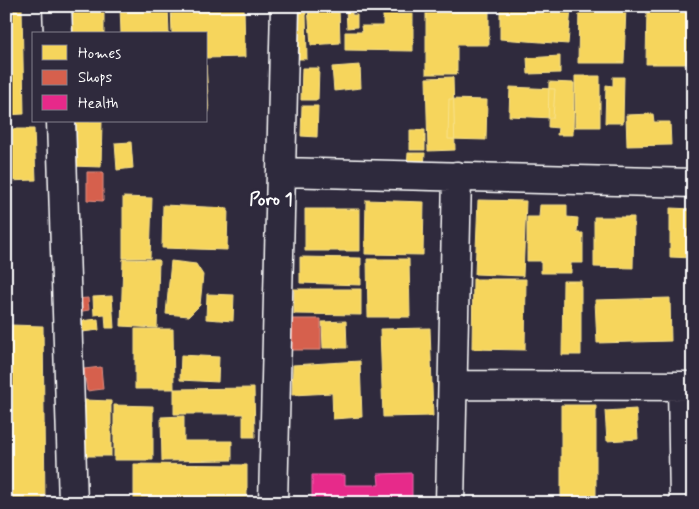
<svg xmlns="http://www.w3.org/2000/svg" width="699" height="509" viewBox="0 0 699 509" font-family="Mynerve,sans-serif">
	<rect width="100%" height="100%" fill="#2f2a3d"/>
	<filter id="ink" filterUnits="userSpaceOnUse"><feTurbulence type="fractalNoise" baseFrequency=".02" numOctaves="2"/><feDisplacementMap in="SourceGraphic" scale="10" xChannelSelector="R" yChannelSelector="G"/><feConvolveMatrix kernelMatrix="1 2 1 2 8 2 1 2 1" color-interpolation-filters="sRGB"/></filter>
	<g filter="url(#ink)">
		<path fill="#f6d55c" stroke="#f9e28d" d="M6,6H22L24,114L6,115Z
			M120,6H168L169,34H121Z
			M171,6H244L245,57L206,58V34H172Z
			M426,6H489V45H457V74H426Z
			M579,6H626L624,63H578Z
			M647,6H693V64H646Z
			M339,7L340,43L311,45L308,8Z
			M70,8L104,9V34H70Z
			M500,8H571L568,44L500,39Z
			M346,9H352V15H357V27L347,28Z
			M287,12H306L307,59H287Z
			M383,14H413V51L345,50V32H362L361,26H383Z
			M560,56V73L528,74L527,58Z
			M206,65L209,112L206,113Z
			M360,65L361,88L334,91L332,67Z
			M302,68H319L318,100H301Z
			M575,76H600V127H575Z
			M453,77L455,150L428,151L426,78Z
			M613,77H624L623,123H605L606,85L613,86Z
			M549,82L574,83L573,135H557L558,128L548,127Z
			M510,87L555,89L553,118L509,116Z
			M449,99L487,100L486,140L448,139Z
			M302,106H318L317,137L301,136Z
			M689,106H693V159L688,155Z
			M653,114L654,122H670L671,145L627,146L626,115Z
			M71,121H102L101,167L71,166Z
			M6,129H34L36,180L6,181Z
			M410,130H425V150H410Z
			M131,142L133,168L117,170L115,143Z
			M408,153H425L424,168L407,167Z
			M123,197L152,198L150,258H123Z
			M366,200L424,202L423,255L365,254Z
			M478,200L526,201L523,276L475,274Z
			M163,205L228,208L227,250L162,248Z
			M540,205H567V217L578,218L577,233H583V263H571V273H541V261H527V217H539Z
			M670,208L693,209V258L670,257Z
			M305,209H360V251H305Z
			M594,217H634L633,268L594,267Z
			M300,257L361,258V285L300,283Z
			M123,259L159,260L157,328L121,326Z
			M367,259H409L410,317H368Z
			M171,261L196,264L203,275L200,305L189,316L166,314Z
			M473,279H526L525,350L472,349Z
			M563,281H581V355H562Z
			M294,289H361V315L294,314Z
			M207,294L234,295L233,321L206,319Z
			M112,296L114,328H106L105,314L94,315L93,297Z
			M670,298L671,341L597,343L595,300Z
			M693,318V343H687L686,319Z
			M98,319L99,330L82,332L80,321Z
			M346,321L347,348H323L322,322Z
			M11,325L43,326L45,503H12Z
			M430,328L433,416L383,417L380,329Z
			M135,329H173L174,389H135Z
			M181,355L219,357L218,382L180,380Z
			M360,361L362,417L333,419L332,393L292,395L293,365Z
			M254,388L255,437H243V414H174V389Z
			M84,400L111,401V456H84Z
			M114,405L153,406V460H114Z
			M561,405H596V503H561Z
			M636,409L638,439L607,441L605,411Z
			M184,416V441H232V460L162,461L161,417Z
			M134,464L247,465V503H134Z"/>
		<path fill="#d6604d" stroke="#e29082" d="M87,172H103V201L87,200Z
			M88,298L89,310L77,312L75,299Z
			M284,319H321V350H284Z
			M101,367L103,389L87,391L84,369Z"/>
		<path fill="#e7298a" stroke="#ee69ad" d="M412,473V503H312V475H345V485H379L378,474Z"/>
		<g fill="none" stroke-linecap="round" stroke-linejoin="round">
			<g stroke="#fff" stroke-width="31">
				<path id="minor" d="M57,6L58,34
					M61,121L73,503
					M282,172L693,183
					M454,385L693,386
					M682,386L684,503
					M273,503L285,6
					M450,503L457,176"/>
			</g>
			<use href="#minor" stroke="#2f2a3d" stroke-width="28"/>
		</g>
	</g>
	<g text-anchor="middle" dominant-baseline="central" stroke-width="5" stroke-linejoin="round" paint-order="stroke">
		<g font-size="18" font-weight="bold" fill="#fff" stroke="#2f2a3d">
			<text x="271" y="200">Poro 1</text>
		</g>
	</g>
	<rect width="699" height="509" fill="none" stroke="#2f2a3d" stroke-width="25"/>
	<rect x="12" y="12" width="674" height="484" fill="none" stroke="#fff" stroke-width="2" filter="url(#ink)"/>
	<rect x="32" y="32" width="175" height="90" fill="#2f2a3d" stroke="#827f8b"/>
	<rect x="42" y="45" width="25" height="15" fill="#f6d55c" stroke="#827f8b"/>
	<text x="78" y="58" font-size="15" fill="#ffffff">Homes</text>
	<rect x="42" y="70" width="25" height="15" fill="#d6604d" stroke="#827f8b"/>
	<text x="78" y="82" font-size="15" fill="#ffffff">Shops</text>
	<rect x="42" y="95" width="25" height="15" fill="#e7298a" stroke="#827f8b"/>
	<text x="78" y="108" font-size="15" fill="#ffffff">Health</text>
</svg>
